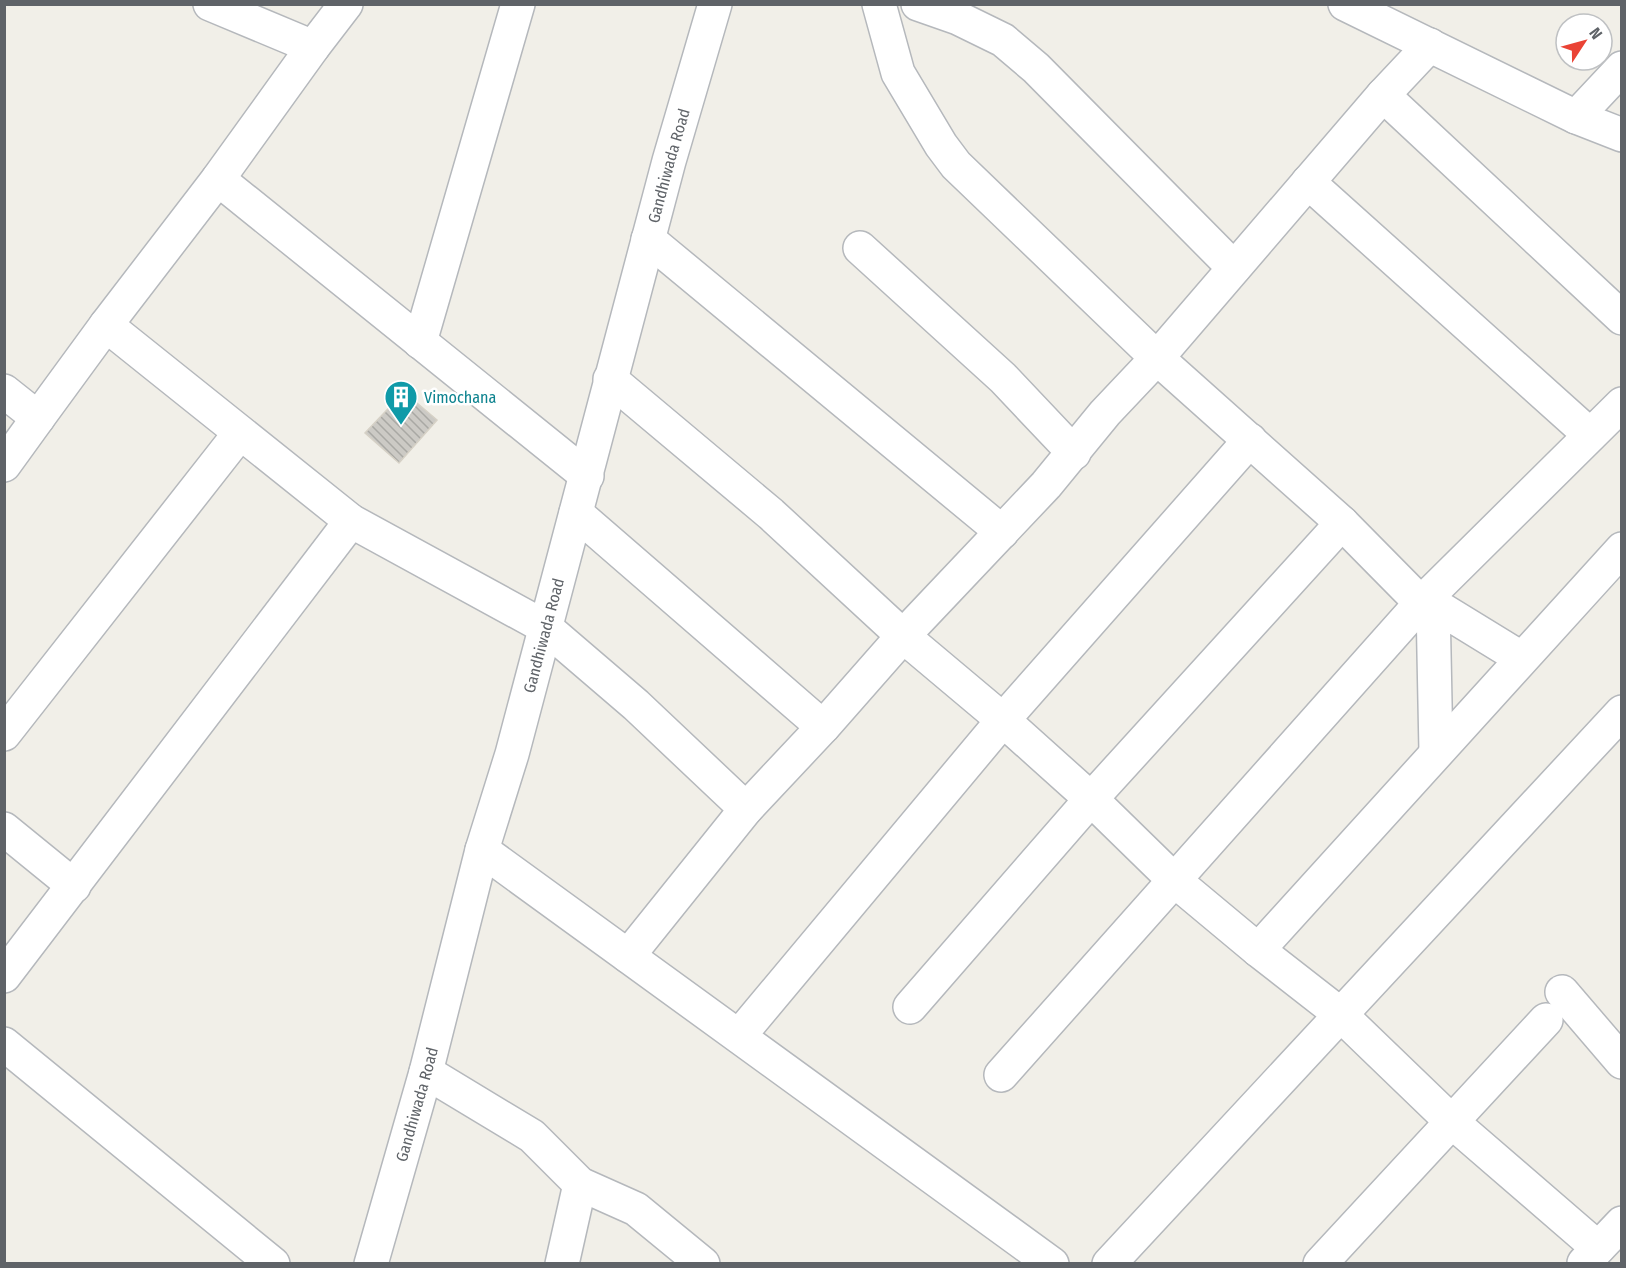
<svg xmlns="http://www.w3.org/2000/svg" width="1626" height="1268" viewBox="0 0 1626 1268" font-family="'Fira Sans Condensed',sans-serif">
	<defs>
		<pattern id="building-back-hatch" width="6" height="6" patternUnits="userSpaceOnUse" patternTransform="scale(1.5)"><rect width="6" height="6" fill="#cccac5"/><path d="M-1 5l2 2M0 0l6 6M5-1l2 2" fill="none" stroke="#a9a8a4"/></pattern>
	</defs>
	<rect width="100%" height="100%" fill="#f1efe8"/>
	<path fill="url(#building-back-hatch)" stroke="#d6d1c6" stroke-width="1.5" d="M404,392L437,420L399,463L365,433Z"/>
	<g fill="none" stroke-linecap="round" stroke-linejoin="round">
		<g stroke="#b5b8bc" stroke-width="36">
			<g id="minor">
				<path d="M210,4L313,47"/>
				<path d="M879,4L898,73L941,145L956,165L1157,358L1342,523L1421,603"/>
				<path d="M918,4L958,18L1003,40L1036,68L1234,268"/>
				<path d="M1345,4L1576,117L1622,135"/>
				<path d="M1383,95L1622,318"/>
				<path d="M1576,117L1622,68"/>
				<path d="M218,179L587,476"/>
				<path d="M1308,182L1590,435"/>
				<path d="M648,239L1002,532"/>
				<path d="M860,248L1003,378L1074,453"/>
				<path d="M106,325L218,179L313,47L346,4"/>
				<path d="M420,342L518,4"/>
				<path d="M610,379L771,514L903,636L1003,720L1091,799L1174,880L1258,950L1340,1014L1451,1121L1598,1248"/>
				<path d="M4,391L38,418L106,325L351,521L545,627L636,705L746,809"/>
				<path d="M4,465L38,418"/>
				<path d="M576,513L823,727"/>
				<path d="M4,734L240,433"/>
				<path d="M1436,752L1433,604L1521,658"/>
				<path d="M4,829L74,886"/>
				<path d="M482,850L1052,1264"/>
				<path d="M1258,950L1622,549"/>
				<path d="M628,956L746,809L823,727L903,636L1046,485L1105,413L1157,358L1383,95L1430,45"/>
				<path d="M4,976L351,521"/>
				<path d="M1562,992L1622,1062"/>
				<path d="M910,1007L1091,799L1342,523"/>
				<path d="M739,1036L1003,720L1250,440"/>
				<path d="M4,1044L273,1264"/>
				<path d="M426,1072L532,1136L580,1184L636,1209L703,1264"/>
				<path d="M1001,1075L1421,603L1622,404"/>
				<path d="M1584,1263L1622,1223"/>
				<path id="s1" d="M371,1264L426,1072L482,850L512,754L669,161L715,4"/>
				<path d="M562,1264L580,1184"/>
				<path d="M1109,1264L1622,712"/>
				<path d="M1320,1264L1546,1020"/>
			</g>
		</g>
		<use href="#minor" stroke="#fff" stroke-width="33"/>
	</g>
	<defs>
		<g id="building-pin" transform="scale(1.725)"><path d="M0 17L-7.5 6A9.5 9.5 0 1 1 7.5 6Z" fill="#0f9aa8" stroke="#fff"/><path d="M-4-6H4V6H1V3H-1V6H-4ZM-2.5-4.3h1.7v1.8h-1.7ZM.8-4.3h1.7v1.8H.8ZM-2.5-1h1.7V.8h-1.7ZM.8-1h1.7V.8H.8Z" fill="#fff"/></g>
	</defs>
	<g fill-rule="evenodd">
		<use href="#building-pin" x="401" y="397"/>
	</g>
	<g text-anchor="middle" dominant-baseline="central" stroke-width="5" stroke-linejoin="round" paint-order="stroke">
		<g font-size="16" fill="#5f6368" stroke="#fff">
			<text stroke="none"><textPath href="#s1" startOffset="1138">Gandhiwada Road</textPath></text>
			<text stroke="none"><textPath href="#s1" startOffset="652">Gandhiwada Road</textPath></text>
			<text stroke="none"><textPath href="#s1" startOffset="166">Gandhiwada Road</textPath></text>
		</g>
		<g font-size="16" fill="#0d838f" stroke="#fff" text-anchor="start">
			<text x="424" y="397">Vimochana</text>
		</g>
	</g>
	<rect width="1626" height="1268" fill="none" stroke="#5f6368" stroke-width="12"/>
	<g transform="translate(1584 42) rotate(54)"><circle r="28" fill="#ffffff" stroke="#bfc1c3" stroke-width="1.5"/>
	<path d="M0-4.5L10 22L0 15L-10 22Z" fill="#ea4335"/>
	<text y="-9" font-size="16" font-weight="bold" text-anchor="middle" fill="#5f6368">N</text>
	</g>
</svg>
